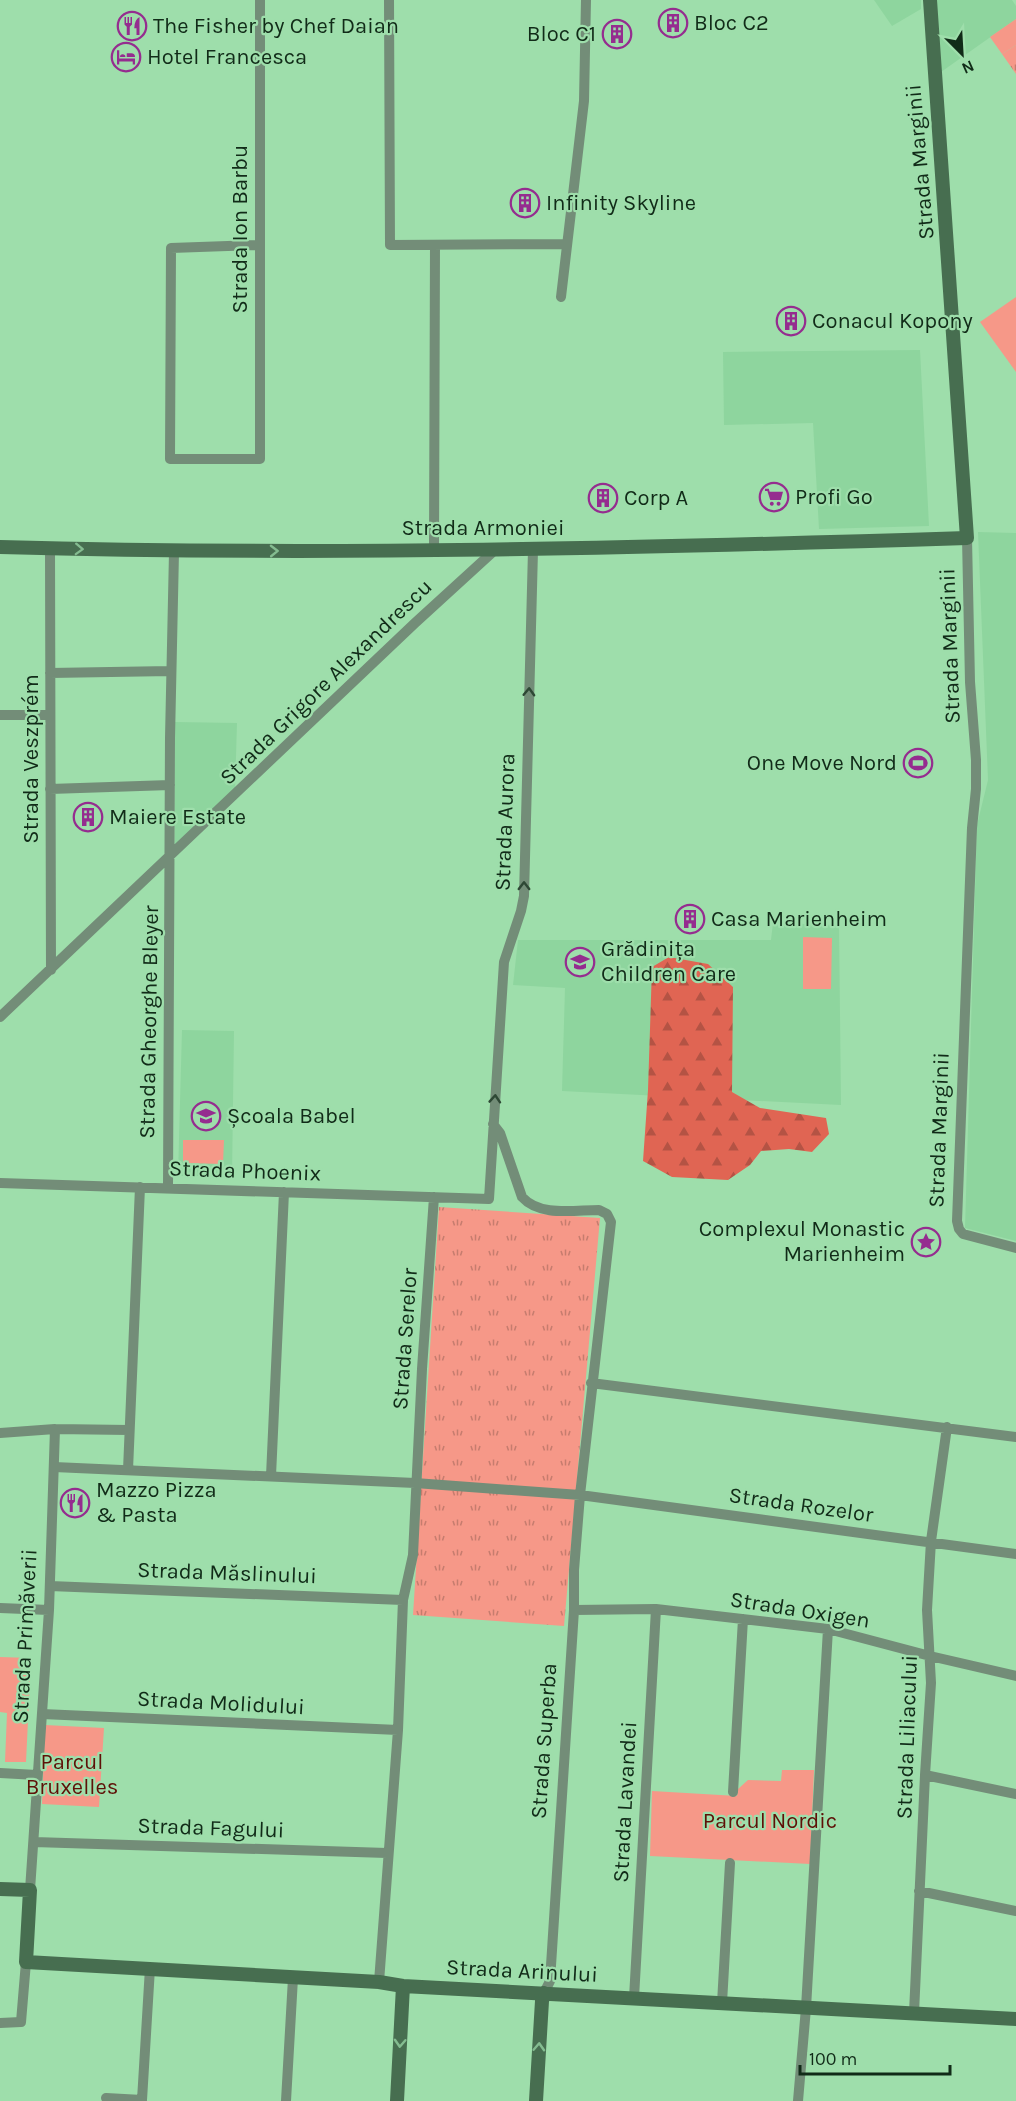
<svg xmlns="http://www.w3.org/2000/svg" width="1016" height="2101" viewBox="0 0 1016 2101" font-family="Karla,sans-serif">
	<defs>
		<pattern id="grass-tufts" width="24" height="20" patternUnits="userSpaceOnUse" patternTransform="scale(1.5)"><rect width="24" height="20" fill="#f69888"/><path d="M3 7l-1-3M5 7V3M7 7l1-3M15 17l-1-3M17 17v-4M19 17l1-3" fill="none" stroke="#c67c6e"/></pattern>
		<pattern id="forest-firs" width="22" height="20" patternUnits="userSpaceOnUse" patternTransform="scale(1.5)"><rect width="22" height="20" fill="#e06553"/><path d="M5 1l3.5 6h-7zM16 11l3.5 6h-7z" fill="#b45344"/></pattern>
	</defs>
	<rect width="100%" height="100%" fill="#9edeab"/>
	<path fill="#8ed59e" d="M874,0H921V9L892,26Z
		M934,0H1012L1016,6V19L941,72Z
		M920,350L929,526L819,529L813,423L724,425L723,352Z
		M978,532L1016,533V1241L965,1228L977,825L988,780Z
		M175,722L237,723L235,790L175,845Z
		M773,923L839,925L841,1105L562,1091L565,988L513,985L518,940H771Z
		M182,1030L234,1031L232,1176H178Z"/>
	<path fill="url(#grass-tufts)" d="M1016,45V74L1002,54Z
		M439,1207L600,1218L564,1626L413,1615Z"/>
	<path fill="url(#forest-firs)" d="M669,957L708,964L733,987L732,1092L760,1108L826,1118L829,1134L812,1152L789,1149L761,1151L750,1165L728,1180L672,1177L643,1161L648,1090L652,967Z"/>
	<path fill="#f69888" d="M1016,19V45L1002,54L990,37Z
		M1016,297V372L980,322Z
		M803,937L832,938L831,989H803Z
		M183,1140H224L223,1164L183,1163Z
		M0,1657L31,1658L26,1762H5L7,1713L0,1712Z
		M45,1725L104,1728L99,1807L42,1804Z
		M782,1770H814L810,1864L650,1856L652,1791L737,1796L738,1789L748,1780L781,1781Z"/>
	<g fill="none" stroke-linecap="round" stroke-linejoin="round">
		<path stroke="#738d78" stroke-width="10" d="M389,0L390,245L567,244
			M259,245L171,248L170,459H260V0
			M561,297L584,101L586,0
			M967,538L970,682L976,760V789L972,828L957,1221L959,1229L963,1234L1016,1248
			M50,548L51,970
			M434,549L435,245
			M50,673L171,671
			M0,715H50
			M50,789L170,785
			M0,1017L415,623L496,549
			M493,1124L500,1133L522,1197C540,1217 574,1210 599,1210L607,1214L611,1222L580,1495L574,1570V1610L550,1981L544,1993
			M0,1183L489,1199L504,962L521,911L524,896L533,550
			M168,1188L170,738L174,552
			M591,1383L1016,1437
			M0,1433L55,1429L129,1430
			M54,1467L415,1483L580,1495L1016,1554
			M128,1470L140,1187
			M271,1476L284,1192
			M50,1586L403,1600
			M0,1608L49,1610
			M574,1610L656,1609L828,1629L930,1656L1016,1676
			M42,1714L398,1730
			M0,1773L37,1775
			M925,1775L1016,1794
			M733,1792L743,1619
			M34,1842L387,1853
			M30,1890L49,1610L55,1429
			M919,1891L1016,1911
			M379,1982L398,1730L403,1600L413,1555L422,1369L434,1197
			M634,1998L656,1609
			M722,2003L730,1863
			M914,2013L925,1775L931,1683L927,1610L931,1541L947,1427
			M0,2023L21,2022L26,1962
			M106,2098L142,2100L150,1968
			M286,2101L293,1978
			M798,2101L806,2008L828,1629"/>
		<path stroke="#476e50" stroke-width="14" d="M0,547C322,556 645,548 967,538L930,0
			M0,1889L30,1890L26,1962L379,1982L403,1986L1016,2019
			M397,2101L403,1986
			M536,2101L542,2001L544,1993"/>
	</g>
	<defs><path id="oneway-chevron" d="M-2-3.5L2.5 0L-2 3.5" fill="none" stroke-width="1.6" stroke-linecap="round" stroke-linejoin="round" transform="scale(1.5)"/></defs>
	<g stroke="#84bc90">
		<use href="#oneway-chevron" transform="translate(79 549) rotate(2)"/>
		<use href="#oneway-chevron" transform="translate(274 551) rotate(-1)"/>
		<use href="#oneway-chevron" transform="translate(400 2043) rotate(93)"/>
		<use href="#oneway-chevron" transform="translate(539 2047) rotate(-87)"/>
	</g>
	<g stroke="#2e4835">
		<use href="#oneway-chevron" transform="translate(529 692) rotate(-88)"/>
		<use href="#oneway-chevron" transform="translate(524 886) rotate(-90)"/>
		<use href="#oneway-chevron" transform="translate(495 1099) rotate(-86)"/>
	</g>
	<defs>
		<g id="building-ring" transform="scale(1.5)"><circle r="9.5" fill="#9edeab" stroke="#952c8f" stroke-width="1.5"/><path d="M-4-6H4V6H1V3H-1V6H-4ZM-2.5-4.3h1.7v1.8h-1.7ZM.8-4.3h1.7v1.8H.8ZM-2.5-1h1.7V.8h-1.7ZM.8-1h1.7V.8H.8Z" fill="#952c8f"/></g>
		<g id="restaurant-ring" transform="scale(1.5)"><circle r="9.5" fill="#9edeab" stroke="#952c8f" stroke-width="1.5"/><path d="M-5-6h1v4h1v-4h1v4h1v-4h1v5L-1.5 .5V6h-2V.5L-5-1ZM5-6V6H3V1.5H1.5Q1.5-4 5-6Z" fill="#952c8f"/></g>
		<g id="hotel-ring" transform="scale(1.5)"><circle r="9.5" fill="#9edeab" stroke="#952c8f" stroke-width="1.5"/><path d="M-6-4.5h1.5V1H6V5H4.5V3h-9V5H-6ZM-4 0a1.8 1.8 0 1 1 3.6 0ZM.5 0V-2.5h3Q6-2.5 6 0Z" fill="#952c8f"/></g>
		<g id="supermarket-ring" transform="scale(1.5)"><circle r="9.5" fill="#9edeab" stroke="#952c8f" stroke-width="1.5"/><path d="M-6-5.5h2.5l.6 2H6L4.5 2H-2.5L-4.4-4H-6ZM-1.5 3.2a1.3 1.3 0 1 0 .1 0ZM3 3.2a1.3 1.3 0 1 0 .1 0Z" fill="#952c8f"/></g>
		<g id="stadium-ring" transform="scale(1.5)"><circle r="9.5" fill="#9edeab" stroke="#952c8f" stroke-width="1.5"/><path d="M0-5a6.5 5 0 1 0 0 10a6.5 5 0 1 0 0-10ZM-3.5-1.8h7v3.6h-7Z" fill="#952c8f"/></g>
		<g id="school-ring" transform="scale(1.5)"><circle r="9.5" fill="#9edeab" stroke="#952c8f" stroke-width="1.5"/><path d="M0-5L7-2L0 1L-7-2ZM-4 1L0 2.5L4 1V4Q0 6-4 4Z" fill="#952c8f"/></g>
		<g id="sight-ring" transform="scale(1.5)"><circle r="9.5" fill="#9edeab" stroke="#952c8f" stroke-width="1.5"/><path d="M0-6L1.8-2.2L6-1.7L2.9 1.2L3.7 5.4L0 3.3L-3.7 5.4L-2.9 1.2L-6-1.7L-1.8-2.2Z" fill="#952c8f"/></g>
	</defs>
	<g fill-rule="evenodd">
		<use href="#building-ring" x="673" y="23"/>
		<use href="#restaurant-ring" x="132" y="26"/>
		<use href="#building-ring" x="617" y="34"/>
		<use href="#hotel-ring" x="126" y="57"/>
		<use href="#building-ring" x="525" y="203"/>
		<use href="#building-ring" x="791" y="321"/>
		<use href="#supermarket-ring" x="774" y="497"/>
		<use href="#building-ring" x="603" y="498"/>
		<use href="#stadium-ring" x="918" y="763"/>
		<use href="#building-ring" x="88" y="817"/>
		<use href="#building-ring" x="690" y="919"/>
		<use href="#school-ring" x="580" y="962"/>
		<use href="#school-ring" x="206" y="1116"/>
		<use href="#sight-ring" x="926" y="1242"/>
		<use href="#restaurant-ring" x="75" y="1503"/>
	</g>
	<g text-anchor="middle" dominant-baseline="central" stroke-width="4.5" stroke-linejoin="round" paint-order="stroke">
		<g font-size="22" fill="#112b18" stroke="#9edeab" text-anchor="start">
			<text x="694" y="23">Bloc C2</text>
			<text x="153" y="26">The Fisher by Chef Daian</text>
			<text x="596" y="34" text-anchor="end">Bloc C1</text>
			<text x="147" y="57">Hotel Francesca</text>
			<text x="546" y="203">Infinity Skyline</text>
			<text x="812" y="321">Conacul Kopony</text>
			<text x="795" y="497">Profi Go</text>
			<text x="624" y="498">Corp A</text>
			<text x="897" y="763" text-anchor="end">One Move Nord</text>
			<text x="109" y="817">Maiere Estate</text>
			<text x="711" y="919">Casa Marienheim</text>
			<text x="601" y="949">Grădinița<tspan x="601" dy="25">Children Care</tspan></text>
			<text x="227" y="1116">Școala Babel</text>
			<text x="905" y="1229" text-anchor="end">Complexul Monastic<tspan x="905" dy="25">Marienheim</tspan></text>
			<text x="96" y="1490">Mazzo Pizza<tspan x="96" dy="25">&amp; Pasta</tspan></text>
		</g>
		<g font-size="22" fill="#112b18" stroke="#9edeab">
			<text transform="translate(920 162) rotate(-95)">Strada Marginii</text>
			<text transform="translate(240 229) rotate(-90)">Strada Ion Barbu</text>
			<text x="483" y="528">Strada Armoniei</text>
			<text transform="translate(950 646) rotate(-92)">Strada Marginii</text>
			<text transform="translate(326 682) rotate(-44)">Strada Grigore Alexandrescu</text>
			<text transform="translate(31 759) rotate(-90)">Strada Veszprém</text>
			<text transform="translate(505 822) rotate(-88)">Strada Aurora</text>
			<text transform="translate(149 1022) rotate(-89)">Strada Gheorghe Bleyer</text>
			<text transform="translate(939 1130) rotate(-88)">Strada Marginii</text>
			<text transform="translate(245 1171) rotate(2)">Strada Phoenix</text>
			<text transform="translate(405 1339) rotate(-86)">Strada Serelor</text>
			<text transform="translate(801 1505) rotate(8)">Strada Rozelor</text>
			<text transform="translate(227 1573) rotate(2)">Strada Măslinului</text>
			<text transform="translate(800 1610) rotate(9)">Strada Oxigen</text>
			<text transform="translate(25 1636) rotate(-87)">Strada Primăverii</text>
			<text transform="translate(221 1703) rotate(3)">Strada Molidului</text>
			<text transform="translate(907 1737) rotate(-88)">Strada Liliacului</text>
			<text transform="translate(544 1741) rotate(-86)">Strada Superba</text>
			<text transform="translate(625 1802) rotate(-87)">Strada Lavandei</text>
			<text transform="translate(211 1828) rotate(2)">Strada Fagului</text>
			<text transform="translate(522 1971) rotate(3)">Strada Arinului</text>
		</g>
		<g font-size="22" fill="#5e1007" stroke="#9edeab">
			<text x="72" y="1762">Parcul<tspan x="72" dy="25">Bruxelles</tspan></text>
			<text x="770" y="1821">Parcul Nordic</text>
		</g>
	</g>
	<g transform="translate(962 54) rotate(156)" stroke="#9edeab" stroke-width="4.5" paint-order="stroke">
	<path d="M0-4.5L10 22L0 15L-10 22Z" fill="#112b18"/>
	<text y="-9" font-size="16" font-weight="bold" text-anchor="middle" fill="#112b18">N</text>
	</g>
	<path d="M800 2065v9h150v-9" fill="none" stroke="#112b18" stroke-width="3"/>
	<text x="809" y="2065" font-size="18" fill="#112b18" stroke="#9edeab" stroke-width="4.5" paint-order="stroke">100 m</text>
</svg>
